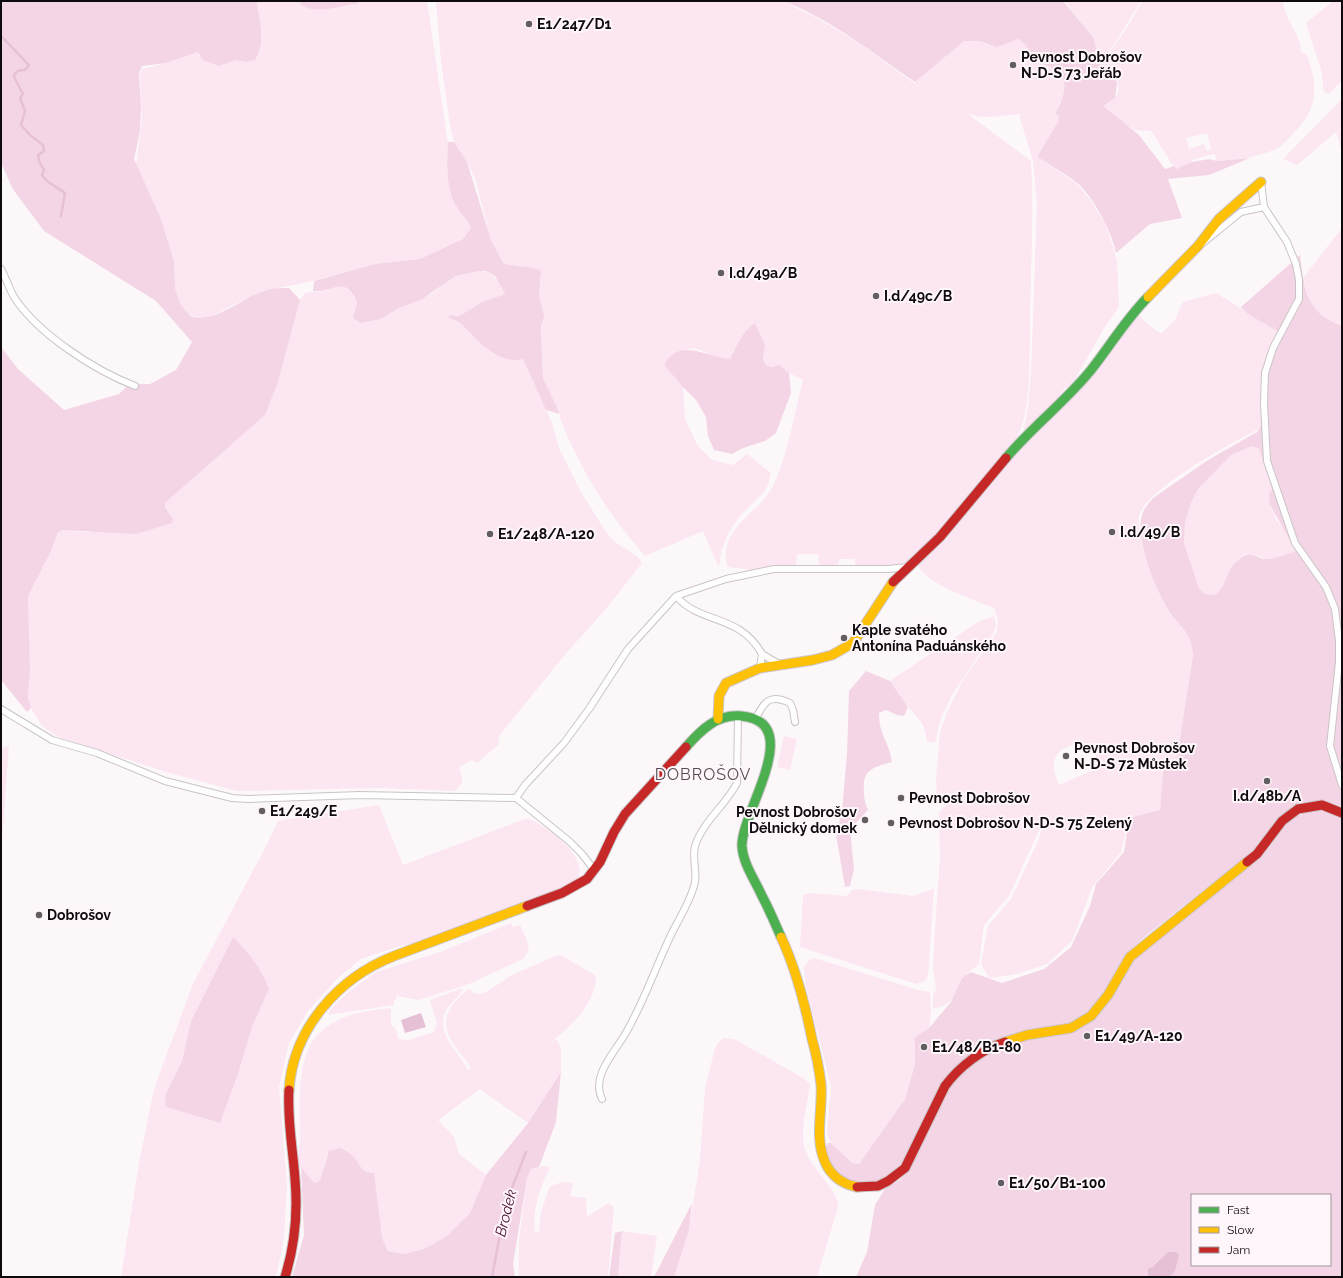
<svg xmlns="http://www.w3.org/2000/svg" width="1343" height="1278" viewBox="0 0 1343 1278" font-family="Raleway,sans-serif">
	<rect width="100%" height="100%" fill="#fcf8fa"/>
	<path fill="#fbe6f1" fill-rule="evenodd" d="M257,1H298L299,3C316,6 346,11 360,1H427L448,144L447,175L450,192L471,228L463,239L420,259L375,264L308,282L262,291L207,318L190,316L181,305L175,289L174,261L136,166L142,119L140,74L142,69L166,63L198,52L200,56L219,66L236,60L247,62L255,60C268,46 259,19 257,1Z
		M436,1H783L817,18L859,43L918,86L915,82L964,41H979L988,45L1018,39L1026,45L1034,61L1054,69L1064,78L1065,90L1055,114L1059,116V120L1037,157L1076,183L1091,201L1106,225L1117,260L1119,307L1104,328L1073,383L1064,389L1051,409L1023,434L1028,407L1031,373L1037,204L1033,161L1019,115L1030,114C1009,113 989,121 968,114L1031,161C1034,213 1031,264 1030,316C1029,350 1033,413 1015,441L938,535L903,565L855,567V559H840L837,567L819,568L818,554H797L796,567L752,570L728,567C717,532 752,517 768,494C785,471 795,410 803,380L789,373L785,370L766,365L763,359L765,345L755,323C742,331 736,345 730,359C696,357 700,333 664,365L683,387L685,419L698,446L712,460L733,465L747,454L771,473L768,485L764,492L739,517L728,534L721,552L719,568L703,531L645,556C609,515 580,470 560,418V412L555,405L543,378L541,301L539,295L541,277L535,268L516,267L503,263L491,240L475,178L467,162L454,142L450,125L441,61Z
		M1064,1H1141L1115,43L1100,64L1093,37Z
		M1142,1H1283C1284,19 1301,34 1301,52L1307,55C1319,89 1318,108 1293,134C1287,140 1281,147 1274,150C1256,157 1236,160 1216,161L1215,154L1192,160V164L1175,169L1152,132C1147,129 1142,132 1136,130C1125,126 1115,117 1106,110L1103,106L1117,95C1122,80 1112,73 1101,65L1130,23ZM1207,133L1211,149L1207,151L1204,144L1189,149L1186,138Z
		M1333,1H1342V81L1329,94L1324,92L1321,70L1306,23Z
		M1342,99V152L1336,132L1297,165L1283,159Z
		M1342,228V326L1330,322L1311,306L1303,278Z
		M478,271C494,271 498,281 505,294L482,302L454,320L466,326L470,334L497,355L523,359L552,423L559,448L581,492L608,535L616,543L637,556L642,563L605,610L568,651L498,737L499,744L477,763L472,760L459,767L463,782L455,791L379,788L237,791L166,772L58,737L42,726L28,704L30,672L28,596L51,551L58,532L62,530L87,532L173,519L165,507V503L265,415L278,382L300,300L305,293C312,291 318,293 325,291C334,288 333,286 344,287L350,291L357,302L354,312L361,323L381,319L397,309L431,294L456,276Z
		M1216,293L1279,332C1270,348 1263,363 1262,381C1260,397 1263,412 1261,428C1233,442 1147,488 1139,516C1135,533 1156,591 1166,607C1178,627 1191,628 1193,656L1177,757L1176,762L1166,764L1162,760L1163,781L1160,811L1129,818L1121,852L1092,888L1072,941L1047,964L1017,974L989,978L981,964L988,926L1011,899L1038,841L1046,815L1009,896L984,925L979,964C975,968 970,970 967,974C951,990 962,1002 933,1009V996L936,989L933,967L934,942L940,858L939,812L955,796L953,793L937,797L936,780L940,732L948,710L963,680L997,632L998,620L994,608C975,600 925,584 917,564L943,537L1009,458L1137,314L1156,331L1162,333L1175,320L1183,302ZM1080,740L1096,753L1091,771L1059,785C1053,771 1049,755 1067,747C1071,745 1074,743 1079,743Z
		M1252,446L1259,449L1272,489L1270,505L1277,521L1286,531L1296,551C1288,554 1274,560 1266,559C1258,557 1250,551 1242,556C1228,566 1228,585 1215,595L1205,594L1199,588L1184,543L1185,523L1190,505L1198,489L1231,455Z
		M994,616L996,624L994,632L952,695L941,718L935,743L927,741C924,719 918,720 907,705C901,697 896,689 890,681L978,622Z
		M784,736L797,739L790,770L777,767Z
		M9,746L1,856V748Z
		M379,805L403,865L525,819C543,820 589,857 578,878C573,887 558,890 549,894L416,943L403,945L361,959L338,978L308,1011L289,1043L279,1087L287,1186L284,1238L276,1277H121L139,1163L153,1094L159,1075L193,984L264,850L278,821ZM233,937L269,989L252,1027L238,1074L220,1123L166,1107L165,1096L182,1061L191,1021Z
		M857,889L913,896L934,889L928,975L925,981L917,984L910,982L800,947L803,895L809,893L847,896L852,890Z
		M511,923L513,927L520,925L527,940L529,950L523,959L469,984L419,1000L397,996L396,1000H394V1005L328,1015L330,1010L348,992L376,972L443,951Z
		M561,955L596,976C596,1009 560,1035 536,1054L556,1039L561,1048V1072L528,1123L480,1089L438,1120L454,1137L459,1154L486,1175L470,1213L447,1236L424,1249L404,1254L388,1251L382,1238L368,1173L362,1169L351,1155H327L320,1180L316,1183C310,1181 301,1170 299,1163C297,1156 300,1148 300,1141C300,1113 296,1063 314,1039C334,1015 363,1011 391,1008V1025L396,1029L398,1039L409,1040L434,1032L437,1024L430,1000L463,988C461,996 451,1002 446,1010C434,1033 459,1051 468,1070L471,1067C459,1050 437,1031 450,1009C454,1001 462,995 469,988L473,993L480,994L488,991L510,976L555,956Z
		M814,958L918,990L930,992L931,1013L929,1028L915,1037V1063L905,1099L859,1164L852,1163L831,1143L827,1133L831,1086L806,987L804,968L809,960Z
		M723,1038L734,1039L805,1079L810,1085C808,1104 799,1130 805,1149C811,1170 839,1189 838,1207L817,1277H674L689,1230L700,1160L705,1088L715,1048L719,1042Z
		M544,1166L550,1167C540,1188 532,1209 535,1232H539L541,1212L550,1186L563,1182L573,1183L570,1196L586,1198L587,1217L608,1203L614,1207L608,1277H519V1240L527,1178L531,1169Z
		M622,1231L657,1236L651,1277H618Z"/>
	<path fill="#f4d5e5" fill-rule="evenodd" d="M1,1H257C259,21 267,43 255,60L247,62L236,60L219,66L203,60L198,52L166,63L142,66L139,73L141,107L140,131L134,159L160,217L174,261L175,289L181,305L190,316C214,324 239,300 261,292C270,288 279,288 289,288L300,300L278,382L265,415L165,503V507L173,519L172,523L136,534L62,530L58,532L51,551L28,596L30,672L28,698L31,708L27,712L1,680V347L18,369L64,410L119,394L129,384H150L176,370L192,342L156,301L44,231L12,188L1,162Z
		M298,1H360L356,4C340,6 309,17 298,1Z
		M783,1H1063L1093,37L1100,64L1113,73L1117,83L1115,98L1103,106L1139,135L1165,169L1174,166L1176,169L1192,162L1209,159L1217,161L1250,158L1209,175L1168,179L1182,218L1150,224L1116,253C1112,232 1093,196 1076,182C1064,173 1050,165 1037,157L1059,120V116L1055,114C1063,99 1072,80 1054,69C1048,65 1040,64 1034,61L1026,45L1018,39L997,47L979,41H964L915,82C874,54 829,18 783,1Z
		M448,142H454L467,162L491,240L503,263C514,268 533,265 541,271L539,295L544,316L541,327L543,378L560,414L546,410L523,359C505,364 489,351 476,339C466,330 464,322 449,318L450,315L458,317L482,302L505,294L495,276L486,271H478L456,276L422,299L397,309L381,319L361,323L353,318L357,302C344,273 332,294 313,291L314,281L375,264L420,259L463,239L471,228C468,220 461,214 457,207C445,188 447,164 448,142Z
		M1300,255C1304,289 1306,313 1342,326V807L1323,800L1313,801L1296,805L1279,818L1254,850L1147,935L1127,953L1104,992L1088,1012L1069,1024L1026,1031L999,1039L980,1049L961,1062L941,1084L907,1155L895,1172L882,1180L868,1184L854,1182L844,1177L834,1168L826,1154L825,1148L828,1143H831L852,1163L859,1164L905,1099L915,1064V1037L929,1028L951,1002L962,978L971,972L1002,983L1044,969L1071,947L1090,906L1096,884L1124,852L1129,818L1160,810L1164,762L1171,764L1175,762L1177,757L1193,656C1191,627 1177,627 1166,606C1154,586 1135,537 1142,515C1144,508 1149,503 1153,498L1208,460L1257,432C1268,419 1260,402 1262,387C1265,368 1273,350 1279,332L1248,314L1241,307ZM1252,446L1259,449L1272,489L1269,494L1270,505L1296,551C1287,554 1278,558 1268,559C1256,560 1251,547 1237,561C1226,570 1227,586 1215,595L1205,594L1199,588L1184,543L1185,523L1190,505L1198,489L1231,455Z
		M755,323L765,345L763,359L766,365L772,367L779,365L789,373L791,393L776,433L765,441L743,448L732,454L714,450L708,436L706,417L696,400L683,387L664,365C680,336 707,358 730,359C737,345 742,331 755,323Z
		M866,671L890,681L908,707L904,716L897,715L886,710L879,713C879,736 889,741 892,762C874,767 862,769 864,791C864,798 865,804 868,810L850,829L854,869L850,886L845,887L836,835L842,811L847,754L849,691Z
		M1315,810L1331,812L1342,818V1277H1170L1175,1271L1176,1252H1168L1147,1271L1149,1277H856L867,1252L875,1205L885,1189L901,1179L908,1171C925,1142 935,1102 958,1078C976,1058 1003,1044 1029,1040C1052,1036 1076,1036 1094,1019C1113,1003 1118,977 1135,959C1162,930 1200,905 1231,881C1241,873 1253,865 1262,856C1281,834 1283,817 1315,810ZM1192,1195H1330V1265H1192Z
		M233,937C249,953 261,968 269,989L252,1027L238,1074L220,1123L166,1107L165,1096L182,1061L191,1021Z
		M561,1072L556,1122L539,1167L531,1169L527,1178L513,1264L515,1277H292L304,1235L301,1167L312,1181L316,1183L320,1180L329,1151L340,1148C344,1150 348,1152 352,1155C360,1163 361,1174 374,1173L382,1238L388,1251L404,1254L424,1249L447,1236L470,1213L486,1175L528,1123Z
		M692,1203L689,1230L674,1277H654Z
		M622,1231L618,1277H609L615,1233Z"/>
	<path fill="#e6c0d4" d="M421,1013L426,1027L405,1033L401,1020Z
		M1168,1252H1176L1179,1255L1175,1271L1170,1277H1149L1147,1271L1149,1268L1152,1267Z"/>
	<g fill="none" stroke-linecap="round" stroke-linejoin="round">
		<path stroke="#e6c0d4" stroke-width="2.5" d="M1,36L29,65L25,70C19,70 15,71 14,77L23,94L20,98L25,111L21,125L30,135L43,145L44,151L38,155L39,161L44,170L42,175L47,181L65,193L61,216
			M492,1277L506,1203L526,1152"/>
		<g stroke="#c9c5c7" stroke-width="8">
			<path id="street" d="M1261,182L1264,207L1287,242L1296,264L1299,280V299L1273,348L1265,373L1264,403L1267,461L1295,543L1326,587L1335,609L1339,641V662L1330,746L1342,785
				M1203,243L1241,212L1264,207
				M1,269C6,278 9,288 14,297C38,334 94,370 135,386
				M676,596C701,625 739,613 762,654L760,668
				M762,654L779,664
				M1,709L52,740L97,753L165,781L232,798L249,799L360,795L516,798L569,841L582,854L595,871
				M755,720C764,702 769,693 790,703L793,710L795,722
				M516,798L525,785L564,743L589,709L628,649L676,596L726,579L774,569H889L907,567
				M602,1099C591,1077 613,1054 624,1036C643,1005 655,968 671,935C679,918 691,901 695,882C697,871 692,858 695,846C703,821 726,805 737,783L738,716"/>
		</g>
		<g stroke="#c9c5c7" stroke-width="11">
			<path id="fast" d="M1006,458C1032,427 1065,402 1091,370C1110,346 1126,319 1148,297
				M686,747C701,730 717,714 741,716C807,722 741,812 742,846C743,864 755,880 762,896C769,909 775,923 781,937"/>
		</g>
		<g stroke="#c9c5c7" stroke-width="11">
			<path id="slow" d="M1148,297L1198,246L1219,219L1261,182
				M718,719L719,696L726,683L760,668L813,660L832,655L853,643L893,582
				M781,937C796,969 805,1004 812,1039C816,1053 819,1068 821,1084C823,1110 814,1137 825,1162C831,1176 843,1184 857,1187
				M1005,1042L1027,1035L1071,1028L1091,1016L1108,995L1130,957L1247,862
				M289,1090C293,1029 338,978 394,956L527,906"/>
		</g>
		<g stroke="#c9c5c7" stroke-width="11">
			<path id="jam" d="M893,582L940,537L1006,458
				M1247,862L1257,854L1282,821L1298,809L1322,805L1342,813
				M527,906L562,893L587,879L600,862L614,832L625,814L686,747
				M857,1187L878,1186L888,1181L905,1168L945,1086C959,1067 982,1049 1005,1042
				M285,1277C295,1245 298,1213 295,1179C293,1150 287,1120 289,1090"/>
		</g>
		<use href="#street" stroke="#fffefe" stroke-width="6"/>
		<use href="#fast" stroke="#4caf50" stroke-width="9"/>
		<use href="#slow" stroke="#ffc107" stroke-width="9"/>
		<use href="#jam" stroke="#c62828" stroke-width="9"/>
	</g>
	<g fill="#625d60" stroke="#fef6fa" stroke-width="1.5">
		<circle cx="529" cy="24" r="4"/>
		<circle cx="1013" cy="65" r="4"/>
		<circle cx="721" cy="273" r="4"/>
		<circle cx="876" cy="296" r="4"/>
		<circle cx="1112" cy="532" r="4"/>
		<circle cx="490" cy="534" r="4"/>
		<circle cx="844" cy="638" r="4"/>
		<circle cx="1066" cy="756" r="4"/>
		<circle cx="1267" cy="781" r="4"/>
		<circle cx="901" cy="798" r="4"/>
		<circle cx="262" cy="811" r="4"/>
		<circle cx="865" cy="820" r="4"/>
		<circle cx="891" cy="823" r="4"/>
		<circle cx="39" cy="915" r="4"/>
		<circle cx="1087" cy="1036" r="4"/>
		<circle cx="924" cy="1047" r="4"/>
		<circle cx="1001" cy="1183" r="4"/>
	</g>
	<g text-anchor="middle" dominant-baseline="central" stroke-width="4" stroke-linejoin="round" paint-order="stroke">
		<g font-size="14" font-weight="bold" fill="#0f0a0d" stroke="#fef6fa" text-anchor="start">
			<text x="537" y="24">E1/247/D1</text>
			<text x="1021" y="57">Pevnost Dobrošov<tspan x="1021" dy="16">N-D-S 73 Jeřáb</tspan></text>
			<text x="729" y="273">I.d/49a/B</text>
			<text x="884" y="296">I.d/49c/B</text>
			<text x="1120" y="532">I.d/49/B</text>
			<text x="498" y="534">E1/248/A-120</text>
			<text x="852" y="630">Kaple svatého<tspan x="852" dy="16">Antonína Paduánského</tspan></text>
			<text x="1074" y="748">Pevnost Dobrošov<tspan x="1074" dy="16">N-D-S 72 Můstek</tspan></text>
			<text x="1267" y="796" text-anchor="middle">I.d/48b/A</text>
			<text x="909" y="798">Pevnost Dobrošov</text>
			<text x="270" y="811">E1/249/E</text>
			<text x="857" y="812" text-anchor="end">Pevnost Dobrošov<tspan x="857" dy="16">Dělnický domek</tspan></text>
			<text x="899" y="823">Pevnost Dobrošov N-D-S 75 Zelený</text>
			<text x="47" y="915">Dobrošov</text>
			<text x="1095" y="1036">E1/49/A-120</text>
			<text x="932" y="1047">E1/48/B1-80</text>
			<text x="1009" y="1183">E1/50/B1-100</text>
		</g>
		<g font-size="15" font-style="italic" fill="#4c0f36" stroke="#fef6fa">
			<text transform="translate(506 1213) rotate(-76)">Brodek</text>
		</g>
		<g font-size="16" letter-spacing="1" fill="#554b50" stroke="#fef6fa">
			<text x="703" y="774">DOBROŠOV</text>
		</g>
	</g>
	<rect width="1343" height="1278" fill="none" stroke="#0f0a0d" stroke-width="4"/>
	<rect x="1191" y="1194" width="140" height="72" fill="#fef6fa" stroke="#9e989b"/>
	<rect x="1199" y="1207" width="20" height="6" fill="#4caf50" stroke="#9e989b"/>
	<text x="1227" y="1214" font-size="12" fill="#0f0a0d">Fast</text>
	<rect x="1199" y="1227" width="20" height="6" fill="#ffc107" stroke="#9e989b"/>
	<text x="1227" y="1234" font-size="12" fill="#0f0a0d">Slow</text>
	<rect x="1199" y="1247" width="20" height="6" fill="#c62828" stroke="#9e989b"/>
	<text x="1227" y="1254" font-size="12" fill="#0f0a0d">Jam</text>
</svg>
